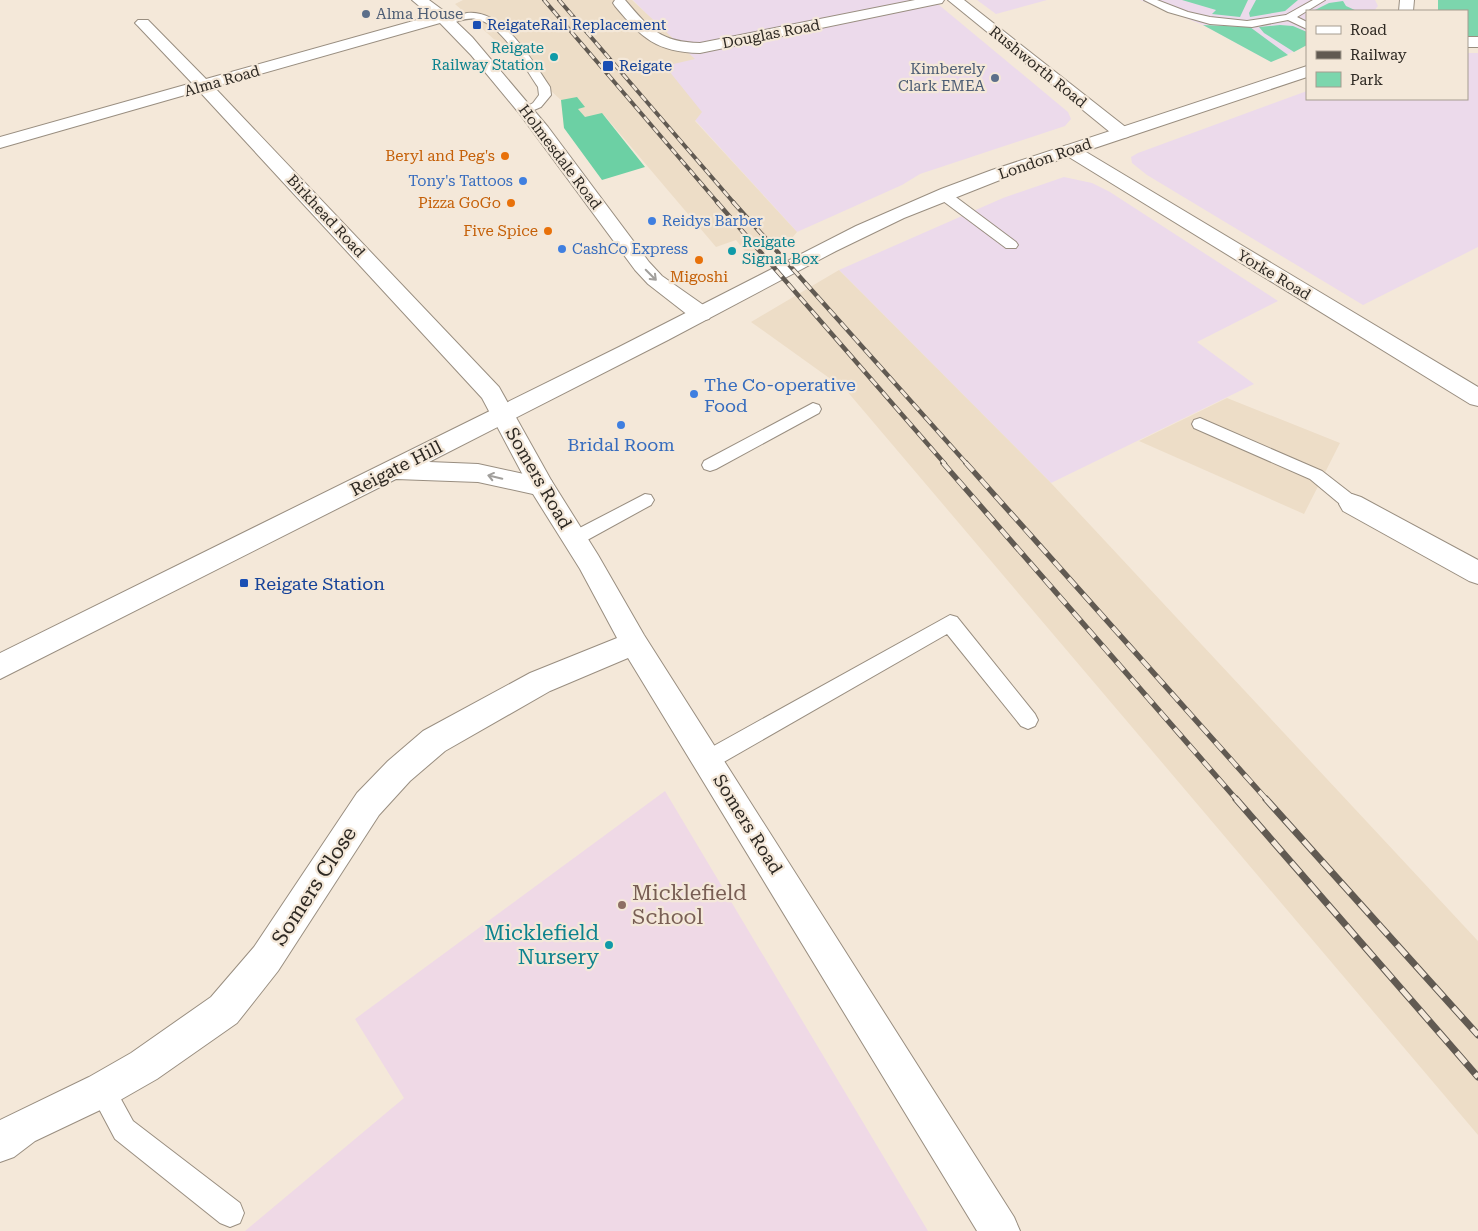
<svg xmlns="http://www.w3.org/2000/svg" width="1478" height="1231" viewBox="0 0 1478 1231" font-family="'Roboto Serif',serif">
	<rect width="100%" height="100%" fill="#f4e8d9"/>
	<path fill="#ecdaeb" d="M633,0H933L1068,112L1071,119L1065,126L920,174L902,185L797,232L695,120L661,60L662,30Z
		M977,0H1047L996,14Z
		M1140,0H1375L1378,6L1374,11H1307V45L1271,62L1203,25Z
		M1467,53H1478V247L1363,305L1147,175L1132,163L1131,157L1138,153L1307,91V99H1467Z
		M1064,177L1092,183L1110,192L1278,301L1197,342L1254,384L1051,483L839,270L1003,198Z"/>
	<path fill="#edddc7" d="M463,0H632L695,59L665,66L702,112L695,121L797,232L792,238L751,259L736,240L716,247L604,115L564,128L561,100L455,4Z
		M839,270L1051,483L1478,941V1135L846,390L751,322Z
		M1227,398L1340,443L1304,514L1139,441Z"/>
	<path fill="#efd9e6" d="M665,791L928,1231H245L404,1098L355,1019Z"/>
	<path fill="#7cd6ad" d="M1182,0H1248L1240,17L1212,14L1216,10Z
		M1256,0H1298L1285,11L1250,17L1249,13Z
		M1438,0H1478V36L1467,37V11H1438Z
		M1343,1L1346,6L1357,11H1313L1329,3Z
		M1203,25L1250,27L1288,55L1271,62Z
		M1280,25L1293,26L1307,32V45L1294,52L1264,33L1259,27Z"/>
	<path fill="#6cd0a4" d="M577,97L585,107L578,109L585,117L602,113L645,167L602,180L564,128L561,100Z"/>
	<g fill="none" stroke-linecap="round" stroke-linejoin="round">
		<g stroke="#998e80" stroke-width="2">
			<path id="lane" d="M1144,0H1157L1188,12L1210,17L1247,21L1286,15L1313,0H1325L1297,17L1307,22V29L1288,20L1252,27L1210,24L1168,12Z
				M467,13C504,9 532,61 550,87L551,95L541,107L527,113L521,110L533,103L539,95L538,87C525,68 501,23 476,19C467,17 457,22 449,24L444,21L445,19Z
				M944,191L949,192L1016,242L1018,245L1016,248H1006L939,198L938,195Z
				M813,403L819,405L821,409L819,413L716,469L710,471L704,469L702,465L704,461Z
				M1200,418L1322,471L1358,499L1361,504L1358,509L1352,511L1346,509L1310,479L1194,428L1192,424L1194,420Z
				M645,494L651,495L654,500L651,505L580,544L574,546L568,544L565,539L568,534Z
				M950,615L957,617L1035,714L1038,720L1035,726L1028,729L1021,726L947,634L715,767L708,770L701,767L698,760L701,753Z
				M102,1077L111,1081L133,1121L240,1203L244,1213L240,1223L230,1227L220,1223L115,1139L89,1090L93,1081Z"/>
		</g>
		<g stroke="#998e80" stroke-width="2">
			<path id="street" d="M412,0H429L448,14L472,37L548,127L649,262L662,276L709,309L712,314L709,319L701,321L693,319L648,284L635,270L519,113L471,55L440,23L214,87L499,387L551,480L598,555L644,635L1014,1217L1020,1231H977L628,658L550,691L445,751L410,781L379,815L278,971L237,1023L157,1079L115,1103L35,1141L14,1157L0,1162V1120L89,1077L131,1053L211,997L254,947L357,793L388,761L423,731L530,673L617,638L580,569L533,494L482,398L199,91L0,148V137L192,83L138,26L135,23L138,20H148L206,79L431,16Z
				M615,0H625C650,29 660,42 700,43L915,0H944L942,3L937,4L700,53C656,52 642,38 615,6L613,3Z
				M948,0H964L1128,129L1131,133L1128,137L1122,138L1116,137Z
				M1070,145L1076,146L1478,387V406L1470,404L1064,154L1061,150L1064,146Z
				M1352,494L1361,497L1478,560V584L1469,581L1343,511L1339,504L1343,497Z"/>
		</g>
		<g stroke="#998e80" stroke-width="2">
			<path id="primary" d="M1400,0H1414L1413,11H1399Z
				M1467,37H1478V47H1467Z
				M1307,66V77L1005,178L904,218L836,251L668,340L429,462L478,464L542,478L551,480L554,487L551,494L542,496L478,482L396,479L0,679V653L619,347L856,226L941,189L992,170Z"/>
		</g>
		<use href="#lane" fill="#fff" fill-rule="evenodd"/>
		<use href="#street" fill="#fff" fill-rule="evenodd"/>
		<use href="#primary" fill="#fff" fill-rule="evenodd"/>
		<g stroke="#615a52" stroke-width="4">
			<path id="rail-far3" d="M544,0L718,203
				M559,0L734,203"/>
		</g>
		<g stroke="#615a52" stroke-width="4.5">
			<path id="rail-far2" d="M717,202L945,464
				M733,202L967,464"/>
		</g>
		<g stroke="#615a52" stroke-width="5.5">
			<path id="rail-far1" d="M943,463L1237,800
				M966,463L1267,800"/>
		</g>
		<g stroke="#615a52" stroke-width="7">
			<path id="rail" d="M1236,799L1478,1077
				M1266,799L1478,1035"/>
		</g>
		<use href="#rail-far3" stroke="#f4e8d9" stroke-width="2.5" stroke-dasharray="7" stroke-linecap="butt"/>
		<use href="#rail-far2" stroke="#f4e8d9" stroke-width="3" stroke-dasharray="9" stroke-linecap="butt"/>
		<use href="#rail-far1" stroke="#f4e8d9" stroke-width="4" stroke-dasharray="11" stroke-linecap="butt"/>
		<use href="#rail" stroke="#f4e8d9" stroke-width="5" stroke-dasharray="14" stroke-linecap="butt"/>
	</g>
	<defs><path id="oneway-shaft" d="M-6 0H5M1.5-3L5.5 0L1.5 3" fill="none" stroke-width="1.6" stroke-linecap="round" stroke-linejoin="round" transform="scale(1.25)"/></defs>
	<g stroke="#a19f9c">
		<use href="#oneway-shaft" transform="translate(651 275) rotate(45)"/>
		<use href="#oneway-shaft" transform="translate(495 477) rotate(-167)"/>
	</g>
	<g fill="#5c6f8a" stroke="#f4e8d9" stroke-width="2">
		<circle cx="366" cy="14" r="5"/>
		<circle cx="995" cy="78" r="5"/>
	</g>
	<g fill="#1a4fb4" stroke="#f4e8d9" stroke-width="2">
		<rect x="472" y="20" width="10" height="10" rx="2.5"/>
		<rect x="602" y="60" width="12" height="12" rx="2.5"/>
		<rect x="239" y="578" width="10" height="10" rx="2.5"/>
	</g>
	<g fill="#0f9aa8" stroke="#f4e8d9" stroke-width="2">
		<circle cx="554" cy="57" r="5"/>
		<circle cx="732" cy="251" r="5"/>
		<circle cx="609" cy="945" r="5"/>
	</g>
	<g fill="#e8710a" stroke="#f4e8d9" stroke-width="2">
		<circle cx="505" cy="156" r="5"/>
		<circle cx="511" cy="203" r="5"/>
		<circle cx="548" cy="231" r="5"/>
		<circle cx="699" cy="260" r="5"/>
	</g>
	<g fill="#3f7fe0" stroke="#f4e8d9" stroke-width="2">
		<circle cx="523" cy="181" r="5"/>
		<circle cx="652" cy="221" r="5"/>
		<circle cx="562" cy="249" r="5"/>
		<circle cx="694" cy="394" r="5"/>
		<circle cx="621" cy="425" r="5"/>
	</g>
	<circle fill="#8d6e63" stroke="#f4e8d9" stroke-width="2" cx="622" cy="905" r="5"/>
	<g text-anchor="middle" dominant-baseline="central" stroke-width="4.5" stroke-linejoin="round" paint-order="stroke">
		<g font-size="15" fill="#4e5e75" stroke="#f4e8d9" text-anchor="start">
			<text x="376" y="14">Alma House</text>
			<text x="985" y="69" text-anchor="end">Kimberely<tspan x="985" dy="17">Clark EMEA</tspan></text>
		</g>
		<g font-size="15" fill="#164399" stroke="#f4e8d9" text-anchor="start">
			<text x="487" y="25">ReigateRail Replacement</text>
			<text x="619" y="66">Reigate</text>
		</g>
		<g font-size="15" fill="#2e2923" stroke="#f4e8d9">
			<text transform="translate(771 34) rotate(-11)">Douglas Road</text>
			<text transform="translate(1038 67) rotate(39)">Rushworth Road</text>
			<text transform="translate(222 81) rotate(-16)">Alma Road</text>
			<text transform="translate(560 157) rotate(53)">Holmesdale Road</text>
			<text transform="translate(1045 159) rotate(-19)">London Road</text>
			<text transform="translate(326 216) rotate(47)">Birkhead Road</text>
			<text transform="translate(1274 275) rotate(31)">Yorke Road</text>
		</g>
		<g font-size="15" fill="#0d838f" stroke="#f4e8d9" text-anchor="end">
			<text x="544" y="48">Reigate<tspan x="544" dy="17">Railway Station</tspan></text>
			<text x="742" y="242" text-anchor="start">Reigate<tspan x="742" dy="17">Signal Box</tspan></text>
		</g>
		<g font-size="15" fill="#c56008" stroke="#f4e8d9" text-anchor="end">
			<text x="495" y="156">Beryl and Peg's</text>
			<text x="501" y="203">Pizza GoGo</text>
			<text x="538" y="231">Five Spice</text>
			<text x="699" y="277" text-anchor="middle">Migoshi</text>
		</g>
		<g font-size="15" fill="#366cbe" stroke="#f4e8d9" text-anchor="start">
			<text x="513" y="181" text-anchor="end">Tony's Tattoos</text>
			<text x="662" y="221">Reidys Barber</text>
			<text x="572" y="249">CashCo Express</text>
		</g>
		<g font-size="18" fill="#366cbe" stroke="#f4e8d9" text-anchor="start">
			<text x="704" y="384">The Co-operative<tspan x="704" dy="21">Food</tspan></text>
			<text x="621" y="444" text-anchor="middle">Bridal Room</text>
		</g>
		<g font-size="18" fill="#2e2923" stroke="#f4e8d9">
			<text transform="translate(396 468) rotate(-27)">Reigate Hill</text>
			<text transform="translate(539 478) rotate(60)">Somers Road</text>
			<text transform="translate(748 824) rotate(58)">Somers Road</text>
		</g>
		<g font-size="18" fill="#164399" stroke="#f4e8d9" text-anchor="start">
			<text x="254" y="583">Reigate Station</text>
		</g>
		<g font-size="21" fill="#2e2923" stroke="#f4e8d9">
			<text transform="translate(314 886) rotate(-57)">Somers Close</text>
		</g>
		<g font-size="21" fill="#785e54" stroke="#f4e8d9" text-anchor="start">
			<text x="632" y="893">Micklefield<tspan x="632" dy="24">School</tspan></text>
		</g>
		<g font-size="21" fill="#0d838f" stroke="#f4e8d9" text-anchor="end">
			<text x="599" y="933">Micklefield<tspan x="599" dy="24">Nursery</tspan></text>
		</g>
	</g>
	<rect x="1306" y="10" width="162" height="90" fill="#f4e8d9" stroke="#a59c90"/>
	<rect x="1316" y="26" width="25" height="8" fill="#ffffff" stroke="#a59c90"/>
	<text x="1350" y="35" font-size="15" fill="#2e2923">Road</text>
	<rect x="1316" y="51" width="25" height="8" fill="#615a52" stroke="#a59c90"/>
	<text x="1350" y="60" font-size="15" fill="#2e2923">Railway</text>
	<rect x="1316" y="72" width="25" height="15" fill="#7cd6ad" stroke="#a59c90"/>
	<text x="1350" y="85" font-size="15" fill="#2e2923">Park</text>
</svg>
